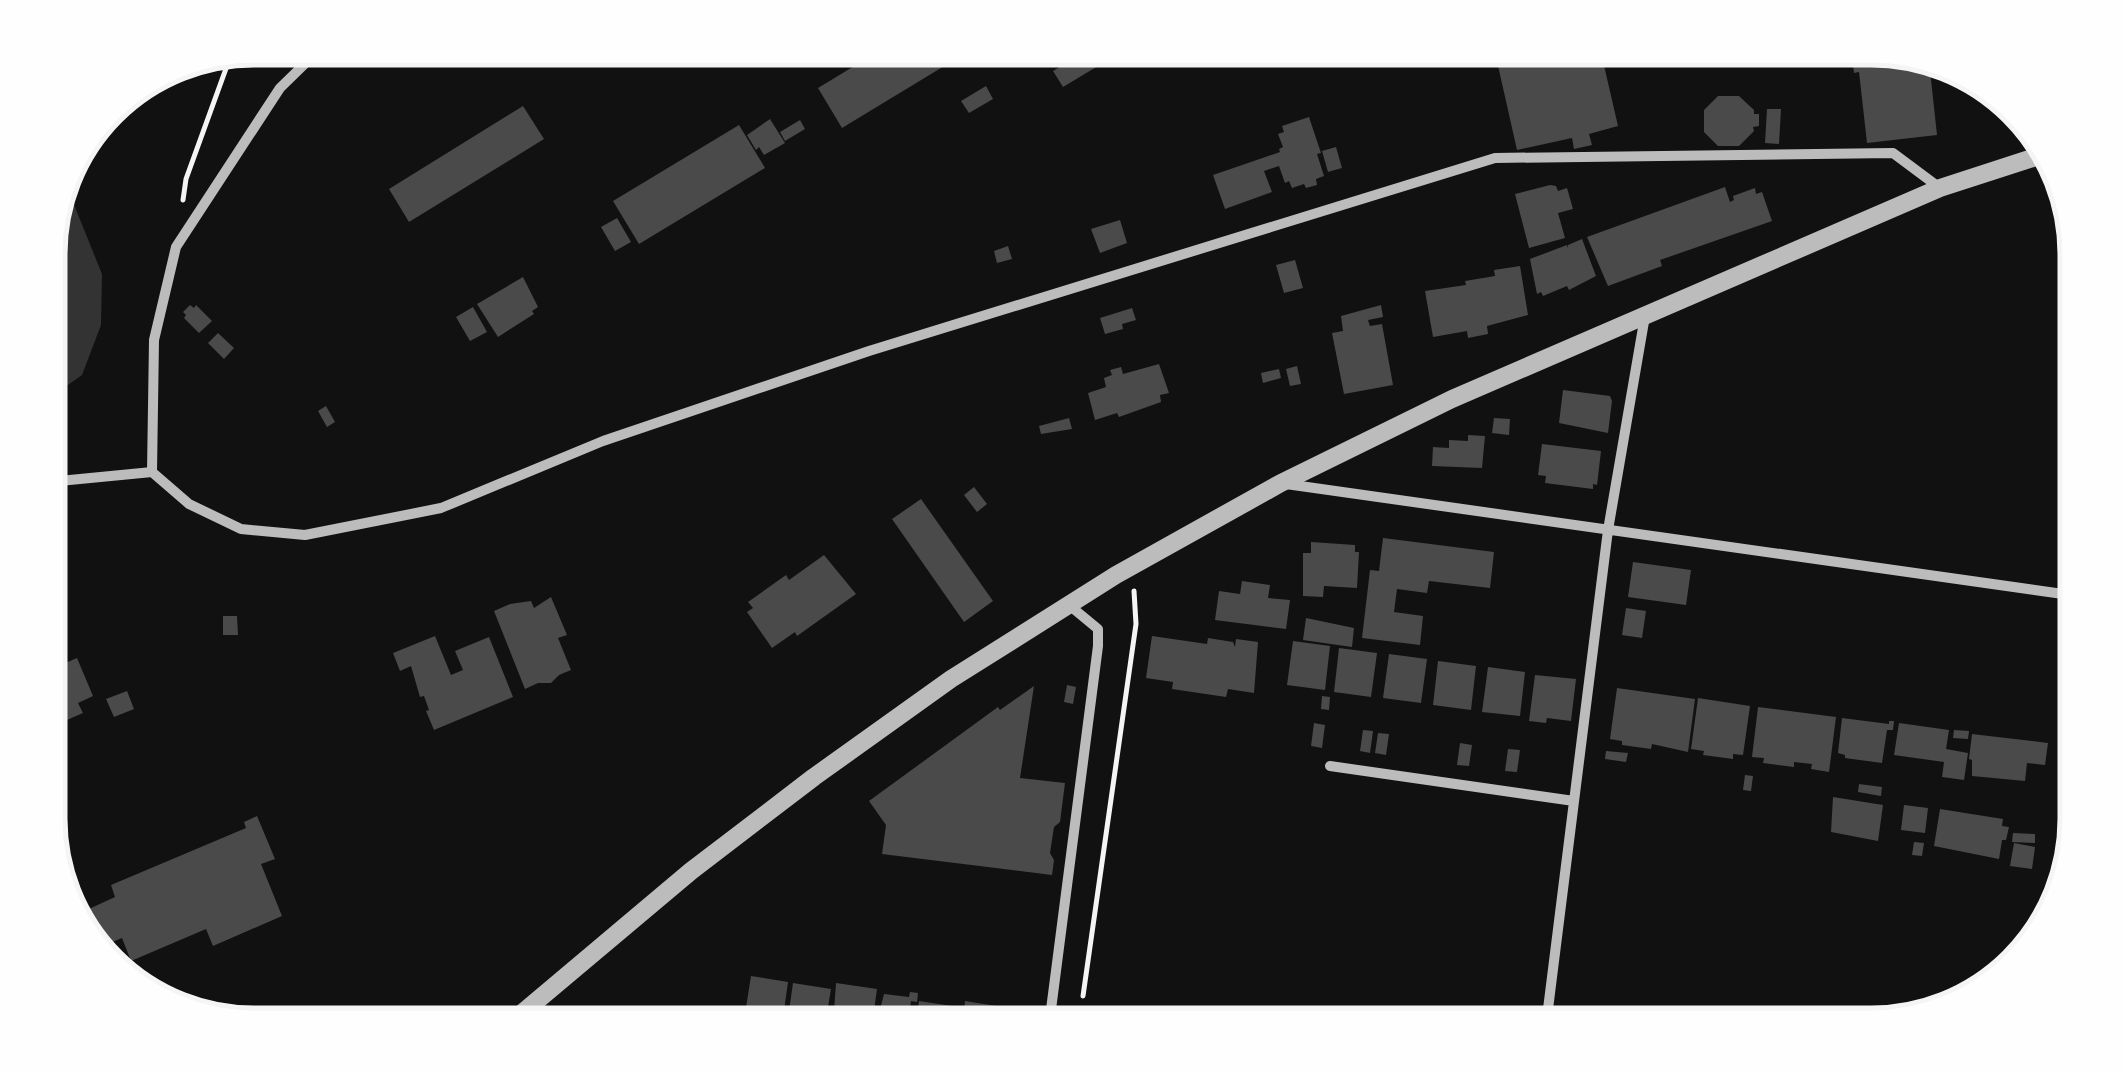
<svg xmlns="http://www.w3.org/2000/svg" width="2125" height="1073" viewBox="0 0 2125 1073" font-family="'DM Sans',sans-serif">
	<rect width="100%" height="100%" fill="#111"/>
	<path fill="#333" d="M66,175V185L102,274L101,325L82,375L48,399V240Z"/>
	<path fill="#4a4a4a" d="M884,48H967L969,51L842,128L818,88Z
		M1494,48H1600L1618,126L1589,134L1592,145L1574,149L1572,138L1517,150Z
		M1851,48H1871L1929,61L1937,135L1867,143L1859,72L1854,73Z
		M1089,49L1098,66L1063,87L1053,71Z
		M986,86L993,99L969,113L961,101Z
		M1718,96H1739L1754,110V114H1759V126L1753,127L1754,131L1739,146H1718L1704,132V110Z
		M523,106L544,139L409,222L389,189Z
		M1767,109H1781L1779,144L1765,143Z
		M1309,117L1321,153L1317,154L1324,176L1316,179L1317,185L1306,188L1304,184L1292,188L1289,181L1285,183L1279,166L1264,171L1272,192L1225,209L1213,175L1280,152L1279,149L1283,147L1278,134L1284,132L1282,126Z
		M770,119L785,143L764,155L759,147L756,150L747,135Z
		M800,120L805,129L785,141L780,132Z
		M739,125L765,168L639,244L613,201Z
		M1336,147L1342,168L1328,172L1322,151Z
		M1550,185L1556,186L1558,191L1567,188L1573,209L1558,213L1565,238L1529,248L1515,194Z
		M1725,187L1730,202L1734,200L1733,196L1755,188L1756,194L1762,192L1772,221L1663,259L1660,260L1662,266L1608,286L1587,237Z
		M617,218L631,242L615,251L601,227Z
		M1120,220L1127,243L1100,253L1091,229Z
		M1582,239L1596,276L1569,290L1567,286L1543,296L1541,292L1537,294L1530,259L1567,245L1568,248V245Z
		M1008,246L1012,259L997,263L994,251Z
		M1295,260L1303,288L1284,293L1276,265Z
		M1520,266L1528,315L1487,326L1488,334L1468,338L1467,331L1433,337L1425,291L1466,285L1465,281L1495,276L1494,270Z
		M523,277L538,307L532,311L534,314L498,337L477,304Z
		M190,305L194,308L196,305L212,321L199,333L184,318L186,315L183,312Z
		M1381,305L1383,317L1368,320L1370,326L1382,324L1393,385L1344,394L1332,333L1343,331L1341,316Z
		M473,307L487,332L470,341L456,317Z
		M1132,308L1136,320L1122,324L1123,329L1105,334L1100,318Z
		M218,333L234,348L224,359L208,343Z
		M1159,364L1169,393L1160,395L1161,402L1119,417L1117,413L1095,420L1088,393L1106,387L1104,378L1112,375L1110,370L1121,367L1123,374Z
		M1297,366L1301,384L1290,386L1286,369Z
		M1279,369L1281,378L1263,383L1261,373Z
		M1563,390L1610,396L1612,401L1608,433L1559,423Z
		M326,406L335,422L327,427L318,411Z
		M1069,418L1072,429L1041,434L1039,426Z
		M1494,418L1510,419L1509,435L1492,433Z
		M1468,435L1485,436L1482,468L1432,466L1433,447L1449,448V440L1468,441Z
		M1542,444L1601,451L1597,485L1593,484V489L1545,483L1546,476L1538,475Z
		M974,487L987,504L977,512L964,495Z
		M921,499L993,601L964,622L892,519Z
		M1383,538L1494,552L1490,588L1429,581L1427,593L1397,589L1394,612L1423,616L1420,645L1362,638L1370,570L1379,571Z
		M1311,542L1355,545V552H1359L1357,588L1324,586L1323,597L1303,596V553H1311Z
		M824,555L856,594L797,636L795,632L772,648L747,612L753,608L748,602L786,575L789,580Z
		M1633,562L1691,570L1686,605L1628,597Z
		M1242,581L1270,585L1268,598L1290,600L1286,629L1215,620L1219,591L1240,594Z
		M551,597L567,635L558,638L571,670L559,675L551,683H538L525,689L494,611L510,604L531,601L534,608Z
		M1626,608L1646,611L1642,638L1622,635Z
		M223,616H237L238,635H223Z
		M1306,618L1354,628L1352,647L1303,640Z
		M435,636L451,675L463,670L455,651L489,637L513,697L434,730L426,711L429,710L424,696L420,697L411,666L400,671L393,653Z
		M1152,636L1207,644L1208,638L1233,642L1235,647L1236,639L1258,642L1254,693L1228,689L1226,697L1172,689L1173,682L1146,678Z
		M1293,641L1330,646L1325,690L1287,685Z
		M1339,648L1377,653L1371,697L1334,692Z
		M1389,654L1427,659L1421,703L1383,698Z
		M77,658L93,696L78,703L83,713L51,727L49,670Z
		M1438,661L1476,666L1471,710L1433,705Z
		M1488,667L1525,672L1520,716L1482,712Z
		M1535,675L1576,679L1571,721L1547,718L1546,723L1529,721Z
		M1067,685L1076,687L1073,704L1064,702Z
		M1034,686L1020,778L1065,783L1060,822L1054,827L1050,853L1054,860L1052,875L882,854L886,825L869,801L998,707L1000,710Z
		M1617,688L1695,699L1688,752L1652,744L1651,749L1622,745V741L1610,739Z
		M127,691L134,709L114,717L106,699Z
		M1322,696L1330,697L1329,710L1321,709Z
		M1698,698L1750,706L1743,755L1733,754V759L1703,755L1704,751L1691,749Z
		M1758,707L1836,717L1829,772L1811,769L1812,764L1794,762V767L1763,763L1764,758L1752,757Z
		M1842,718L1889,724V721H1894L1893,730H1887L1882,763L1845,758V755L1838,753Z
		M1314,723L1325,725L1322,748L1311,746Z
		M1899,723L1949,730L1946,749L1968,753L1964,780L1942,777L1944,762L1894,755Z
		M1363,730L1373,731L1370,753L1360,751Z
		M1954,730L1969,731L1968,739L1953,738Z
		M59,731L63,739L53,744L50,734Z
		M1378,733L1389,734L1386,755L1375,753Z
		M1972,734L2048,743L2045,765L2027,763L2025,781L1972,776V760L1969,759Z
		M1460,743L1472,745L1469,766L1457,765Z
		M1508,749L1520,750L1517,772L1505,771Z
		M1606,751L1628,753L1626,762L1605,759Z
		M1745,775L1753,776L1751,791L1743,790Z
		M1859,784L1882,787L1881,796L1858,792Z
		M1833,797L1883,805L1878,841L1831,832Z
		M1904,805L1928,808L1925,833L1901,830Z
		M1940,809L2003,819L2002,826L2009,827L2006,840H2002L1999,859L1934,846Z
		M257,816L275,859L261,864L282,916L213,946L206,929L131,961L122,938L96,949L91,945L78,914L115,897L111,885L246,828L244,822Z
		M2013,833L2035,834V843L2012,842Z
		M1914,842L1924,843L1922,856L1912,855Z
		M2014,843L2035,847L2032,869L2010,866Z
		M751,976L788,982L782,1025L744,1020Z
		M793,983L831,989L825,1025H787Z
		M836,983L877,989L872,1025H833Z
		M910,992L918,993L917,1002L911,1001L910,1008L914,1009L913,1025H876L884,994L909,997Z
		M919,1001L959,1007L956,1025H916Z
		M965,1001L1034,1012L1032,1025L963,1021Z
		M623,1017L662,1021V1025H622Z"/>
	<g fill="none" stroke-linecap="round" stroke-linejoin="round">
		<path stroke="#f5f5f5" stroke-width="5" d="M183,200L186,179L232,52
			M1083,996L1136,624L1134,591"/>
		<path stroke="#bcbcbc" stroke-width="10" d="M152,472L154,340L176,247L280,88L321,48
			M49,482L152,472L189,504L241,529L305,535L441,508L603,441L869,351L1495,158L1893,153L1940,188
			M1286,484L2077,596
			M1330,766L1574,801
			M1049,1025L1098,646V629L1069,605
			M1079,1025L1081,1014
			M1546,1025L1608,530L1645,316"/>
		<path stroke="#bcbcbc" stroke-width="18" d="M508,1025L691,871L814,777L951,679L1116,575L1281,483L1452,399L1940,188L2048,153"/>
	</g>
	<path d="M0 0H2125V1073H0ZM254 65H1871A189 189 0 0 1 2060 254V819A189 189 0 0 1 1871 1008H254A189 189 0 0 1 65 819V254A189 189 0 0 1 254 65Z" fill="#fefefe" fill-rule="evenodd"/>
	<path fill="none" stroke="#f5f5f5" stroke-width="5" d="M254 65H1871A189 189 0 0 1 2060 254V819A189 189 0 0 1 1871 1008H254A189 189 0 0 1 65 819V254A189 189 0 0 1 254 65Z"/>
</svg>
